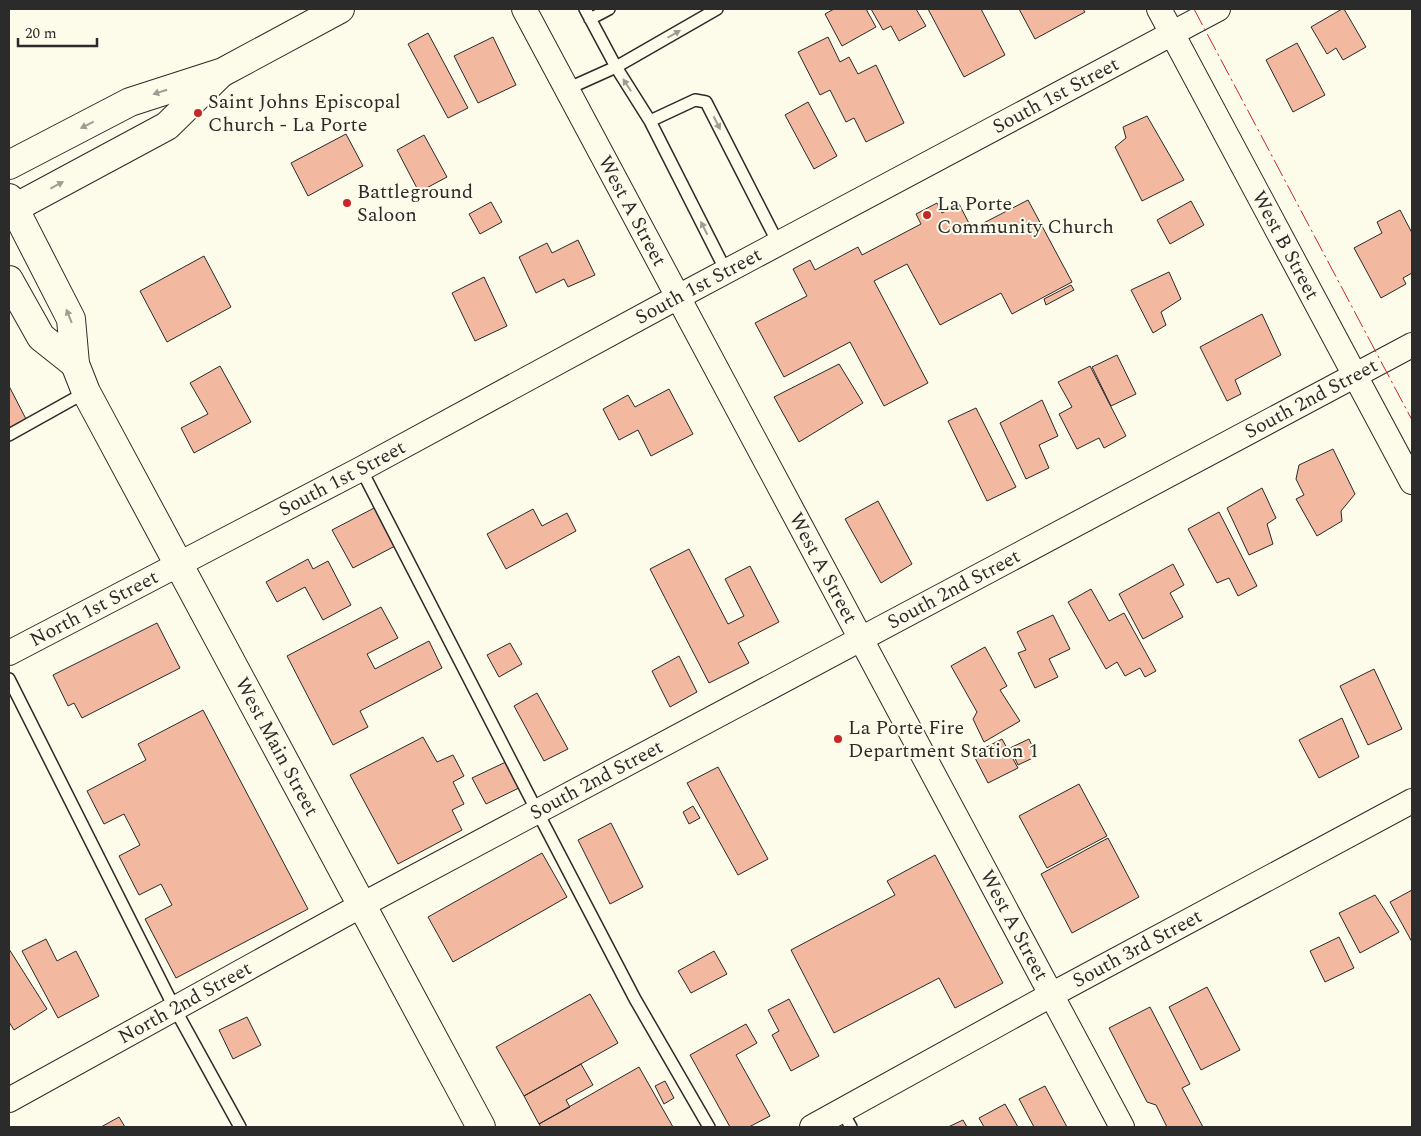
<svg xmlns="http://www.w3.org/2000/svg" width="1421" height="1136" viewBox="0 0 1421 1136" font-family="Spectral,serif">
	<rect width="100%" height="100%" fill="#fdfbea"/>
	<path fill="#f2b8a0" stroke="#2b2b2b" d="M834,9H866L876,27L842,46L825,14Z
		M871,9H916L926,26L899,41L891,26L883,30Z
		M928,9H981L1005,55L964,77Z
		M1019,9H1083L1085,12L1035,39Z
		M1342,9H1344L1366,47L1343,60L1336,48L1327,54L1311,27Z
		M428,33L468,108L448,118L408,44Z
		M493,37L516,85L478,103L454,56Z
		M828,37L840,62L849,57L858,74L876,65L904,123L866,142L854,118L846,122L830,90L820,95L798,52Z
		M1297,43L1325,95L1293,112L1266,60Z
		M808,102L837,156L814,169L785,115Z
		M1147,116L1184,180L1142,201L1115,147L1126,138L1123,127Z
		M346,134L363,166L308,196L291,163Z
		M424,135L447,177L419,192L397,150Z
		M1028,200L1072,282L1012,314L1001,293L940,325L907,264L874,281L928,383L884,406L850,342L784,377L755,323L807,296L793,269L810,260L815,270L858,247L862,255L921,224L916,214L937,203L942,213L959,204L972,229Z
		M1191,201L1204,225L1170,244L1157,220Z
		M491,202L502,222L480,234L469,214Z
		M1400,210L1412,233V273L1403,278L1406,284L1381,298L1354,248L1382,233L1377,222Z
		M578,240L595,275L568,287L564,279L536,293L519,257L547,243L552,253Z
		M204,256L231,307L167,342L140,291Z
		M1169,272L1181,299L1161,312L1166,325L1153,333L1131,290Z
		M484,277L507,326L475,341L452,293Z
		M1071,285L1074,290L1046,305L1044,299Z
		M1262,314L1281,355L1235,380L1241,394L1227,401L1200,347Z
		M1117,355L1136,394L1111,406L1092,367Z
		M839,364L863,403L799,442L774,397Z
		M220,366L251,422L194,453L181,428L208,414L190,383Z
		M1090,366L1126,436L1104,448L1099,438L1077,449L1059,414L1072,407L1058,382Z
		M9,386L26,419L9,428Z
		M669,389L693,434L651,456L638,430L619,440L603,409L628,395L635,407Z
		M1042,400L1058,436L1039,445L1049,468L1026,479L1000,423Z
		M976,408L1016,487L987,501L948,421Z
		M1333,449L1355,494L1341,511L1342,521L1317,536L1296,499L1304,495L1296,479L1299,465Z
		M1262,488L1276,518L1267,524L1273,544L1249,555L1227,508Z
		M878,501L912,564L881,583L845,519Z
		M376,507L397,545L353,568L332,530Z
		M533,509L542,526L567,513L576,531L506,569L487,534Z
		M1219,512L1257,586L1238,596L1229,578L1217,583L1188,529Z
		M689,549L728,624L744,616L725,579L750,566L779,622L738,643L749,663L709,683L650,569Z
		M308,559L313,569L328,561L351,605L323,620L305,587L277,602L266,582Z
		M1173,564L1184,585L1170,593L1183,617L1143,639L1119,594Z
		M1091,589L1109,621L1124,613L1156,671L1145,677L1140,668L1125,676L1117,662L1106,669L1068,602Z
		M381,607L398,638L367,654L375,669L429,641L442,668L360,711L368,727L333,745L287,656Z
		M1053,615L1070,649L1049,659L1058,677L1035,688L1018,653L1026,650L1017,632Z
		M157,623L180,668L82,718L74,703L68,706L53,675Z
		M510,643L522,664L499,677L487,655Z
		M985,647L1007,686L1000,690L1020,721L984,742L973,719L977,712L951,666Z
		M679,656L697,692L670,707L652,671Z
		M1374,669L1402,729L1368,745L1340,686Z
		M537,693L568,749L544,761L514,706Z
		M203,710L308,909L176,978L145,919L172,905L161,884L139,895L119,856L140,845L124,814L104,824L87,791L146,760L138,744Z
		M1342,718L1359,757L1319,778L1299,740Z
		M423,737L437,762L453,755L464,776L453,782L464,804L452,810L462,830L398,864L350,775Z
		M1002,739L1018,768L988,783L973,754Z
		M1029,739L1037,756L1018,765L1010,748Z
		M510,760L523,786L486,804L472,778Z
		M718,767L768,859L738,875L687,783Z
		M1079,784L1107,836L1047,868L1019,816Z
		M693,806L700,818L689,824L683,812Z
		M611,823L643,887L610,904L578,840Z
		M1108,838L1139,897L1072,933L1041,874Z
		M542,853L567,897L453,962L428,917Z
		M935,855L1003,983L955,1008L939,978L834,1033L791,950L895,895L887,881Z
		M1412,890V942L1390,902Z
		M1375,895L1399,932L1360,953L1339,913Z
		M1339,937L1354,968L1325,982L1310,951Z
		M46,939L57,961L76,951L99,996L58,1018L22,951Z
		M9,949L47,1009L14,1030L9,1022Z
		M714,951L727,974L691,993L678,971Z
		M1207,987L1240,1050L1201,1070L1169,1007Z
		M590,994L618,1043L524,1096L496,1047Z
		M789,999L819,1056L791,1071L772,1035L779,1031L768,1010Z
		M1150,1007L1190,1084L1182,1088L1203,1127H1167L1156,1105L1147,1102L1109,1028Z
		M247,1017L261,1045L233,1059L219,1030Z
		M746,1024L757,1043L736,1055L770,1116L749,1127H730L690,1055Z
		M581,1064L593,1085L566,1100L570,1107L539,1124L524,1096Z
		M639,1067L673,1127H541L539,1124Z
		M665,1081L674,1098L664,1104L655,1086Z
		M1045,1086L1067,1127H1034L1019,1099Z
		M1005,1104L1018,1127H984L979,1118Z
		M119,1117L125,1127H101Z
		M963,1120L967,1127H948Z"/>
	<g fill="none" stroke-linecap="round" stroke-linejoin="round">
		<g stroke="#2b2b2b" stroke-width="14">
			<path id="lane" d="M585,9L616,67L717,9
				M590,19L609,9
				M567,89L616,67L650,121L726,271
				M650,121L695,100L706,102L778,243
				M9,435L86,392
				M361,469L538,813L635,999L709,1127
				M9,679L175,1009L240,1127
				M842,1111L851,1127"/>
		</g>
		<g stroke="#2b2b2b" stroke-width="26">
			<g id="street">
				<path id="s1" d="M524,9L1122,1127"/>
				<path id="s2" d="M1159,9L1412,482"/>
				<path id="s3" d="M9,653L361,469L678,297L1218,9"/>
				<path id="s4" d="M9,1100L362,905L1412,345"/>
				<path id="s5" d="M812,1127L1051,995L1412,801"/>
			</g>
		</g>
		<g stroke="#2b2b2b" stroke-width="30">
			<g id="secondary">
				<path d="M9,165L130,102L223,72L340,9"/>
				<path id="s6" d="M9,198L71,319L75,364L86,392L481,1127"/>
				<path d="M9,211L167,126L218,76"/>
				<path d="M9,280L41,337L75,364"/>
			</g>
		</g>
		<use href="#lane" stroke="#fdfbea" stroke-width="11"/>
		<use href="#street" stroke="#fdfbea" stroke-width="24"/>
		<use href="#secondary" stroke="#fdfbea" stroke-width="28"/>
		<path stroke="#c62828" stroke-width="1" stroke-dasharray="18 4 2.5 4" stroke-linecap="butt" d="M1194,9L1412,420"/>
	</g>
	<defs><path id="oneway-solid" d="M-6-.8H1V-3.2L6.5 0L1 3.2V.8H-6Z" transform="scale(1.25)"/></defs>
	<g fill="#9e9d94">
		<use href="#oneway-solid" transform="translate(674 34) rotate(-30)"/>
		<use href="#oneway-solid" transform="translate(627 85) rotate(-123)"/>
		<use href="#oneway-solid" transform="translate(160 92) rotate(162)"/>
		<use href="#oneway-solid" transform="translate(717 123) rotate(63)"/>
		<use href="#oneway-solid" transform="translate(87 125) rotate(153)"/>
		<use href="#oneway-solid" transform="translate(57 185) rotate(-28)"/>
		<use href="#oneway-solid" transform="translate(704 228) rotate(-117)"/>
		<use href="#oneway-solid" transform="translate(69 316) rotate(-112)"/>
	</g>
	<g fill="#c62828" stroke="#fdfbea" stroke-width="2">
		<circle cx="198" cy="113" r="5"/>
		<circle cx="347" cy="203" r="5"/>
		<circle cx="927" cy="215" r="5"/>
		<circle cx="838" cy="739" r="5"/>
	</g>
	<g text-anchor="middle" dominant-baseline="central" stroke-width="4" stroke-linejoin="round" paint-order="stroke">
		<g font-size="20" fill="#2b2b2b" stroke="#fdfbea">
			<text stroke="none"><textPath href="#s3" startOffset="1186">South 1st Street</textPath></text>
			<text stroke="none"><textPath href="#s1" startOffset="229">West A Street</textPath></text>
			<text stroke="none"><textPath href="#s2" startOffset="268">West B Street</textPath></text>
			<text stroke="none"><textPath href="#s3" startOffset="781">South 1st Street</textPath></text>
			<text stroke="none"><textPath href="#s4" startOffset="1479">South 2nd Street</textPath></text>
			<text stroke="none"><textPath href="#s3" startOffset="376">South 1st Street</textPath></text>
			<text stroke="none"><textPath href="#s1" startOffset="634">West A Street</textPath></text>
			<text stroke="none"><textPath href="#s4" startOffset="1074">South 2nd Street</textPath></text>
			<text stroke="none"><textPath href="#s3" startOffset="96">North 1st Street</textPath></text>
			<text stroke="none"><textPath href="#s6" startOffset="614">West Main Street</textPath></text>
			<text stroke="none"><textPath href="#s4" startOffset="669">South 2nd Street</textPath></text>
			<text stroke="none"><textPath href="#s1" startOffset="1039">West A Street</textPath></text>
			<text stroke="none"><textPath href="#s5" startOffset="371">South 3rd Street</textPath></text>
			<text stroke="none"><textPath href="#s4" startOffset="201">North 2nd Street</textPath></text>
		</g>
		<g font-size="20" fill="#2b2b2b" stroke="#fdfbea" text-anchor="start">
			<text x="208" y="102">Saint Johns Episcopal<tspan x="208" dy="23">Church - La Porte</tspan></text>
			<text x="357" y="192">Battleground<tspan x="357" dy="23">Saloon</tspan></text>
			<text x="937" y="204">La Porte<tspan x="937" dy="23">Community Church</tspan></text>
			<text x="848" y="728">La Porte Fire<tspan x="848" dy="23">Department Station 1</tspan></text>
		</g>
	</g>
	<rect width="1421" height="1136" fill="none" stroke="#2b2b2b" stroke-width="20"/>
	<path d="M18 38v8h79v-8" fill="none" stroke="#2b2b2b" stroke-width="2.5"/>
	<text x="25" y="38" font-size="15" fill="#2b2b2b" stroke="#fdfbea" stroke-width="4" paint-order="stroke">20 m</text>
</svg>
